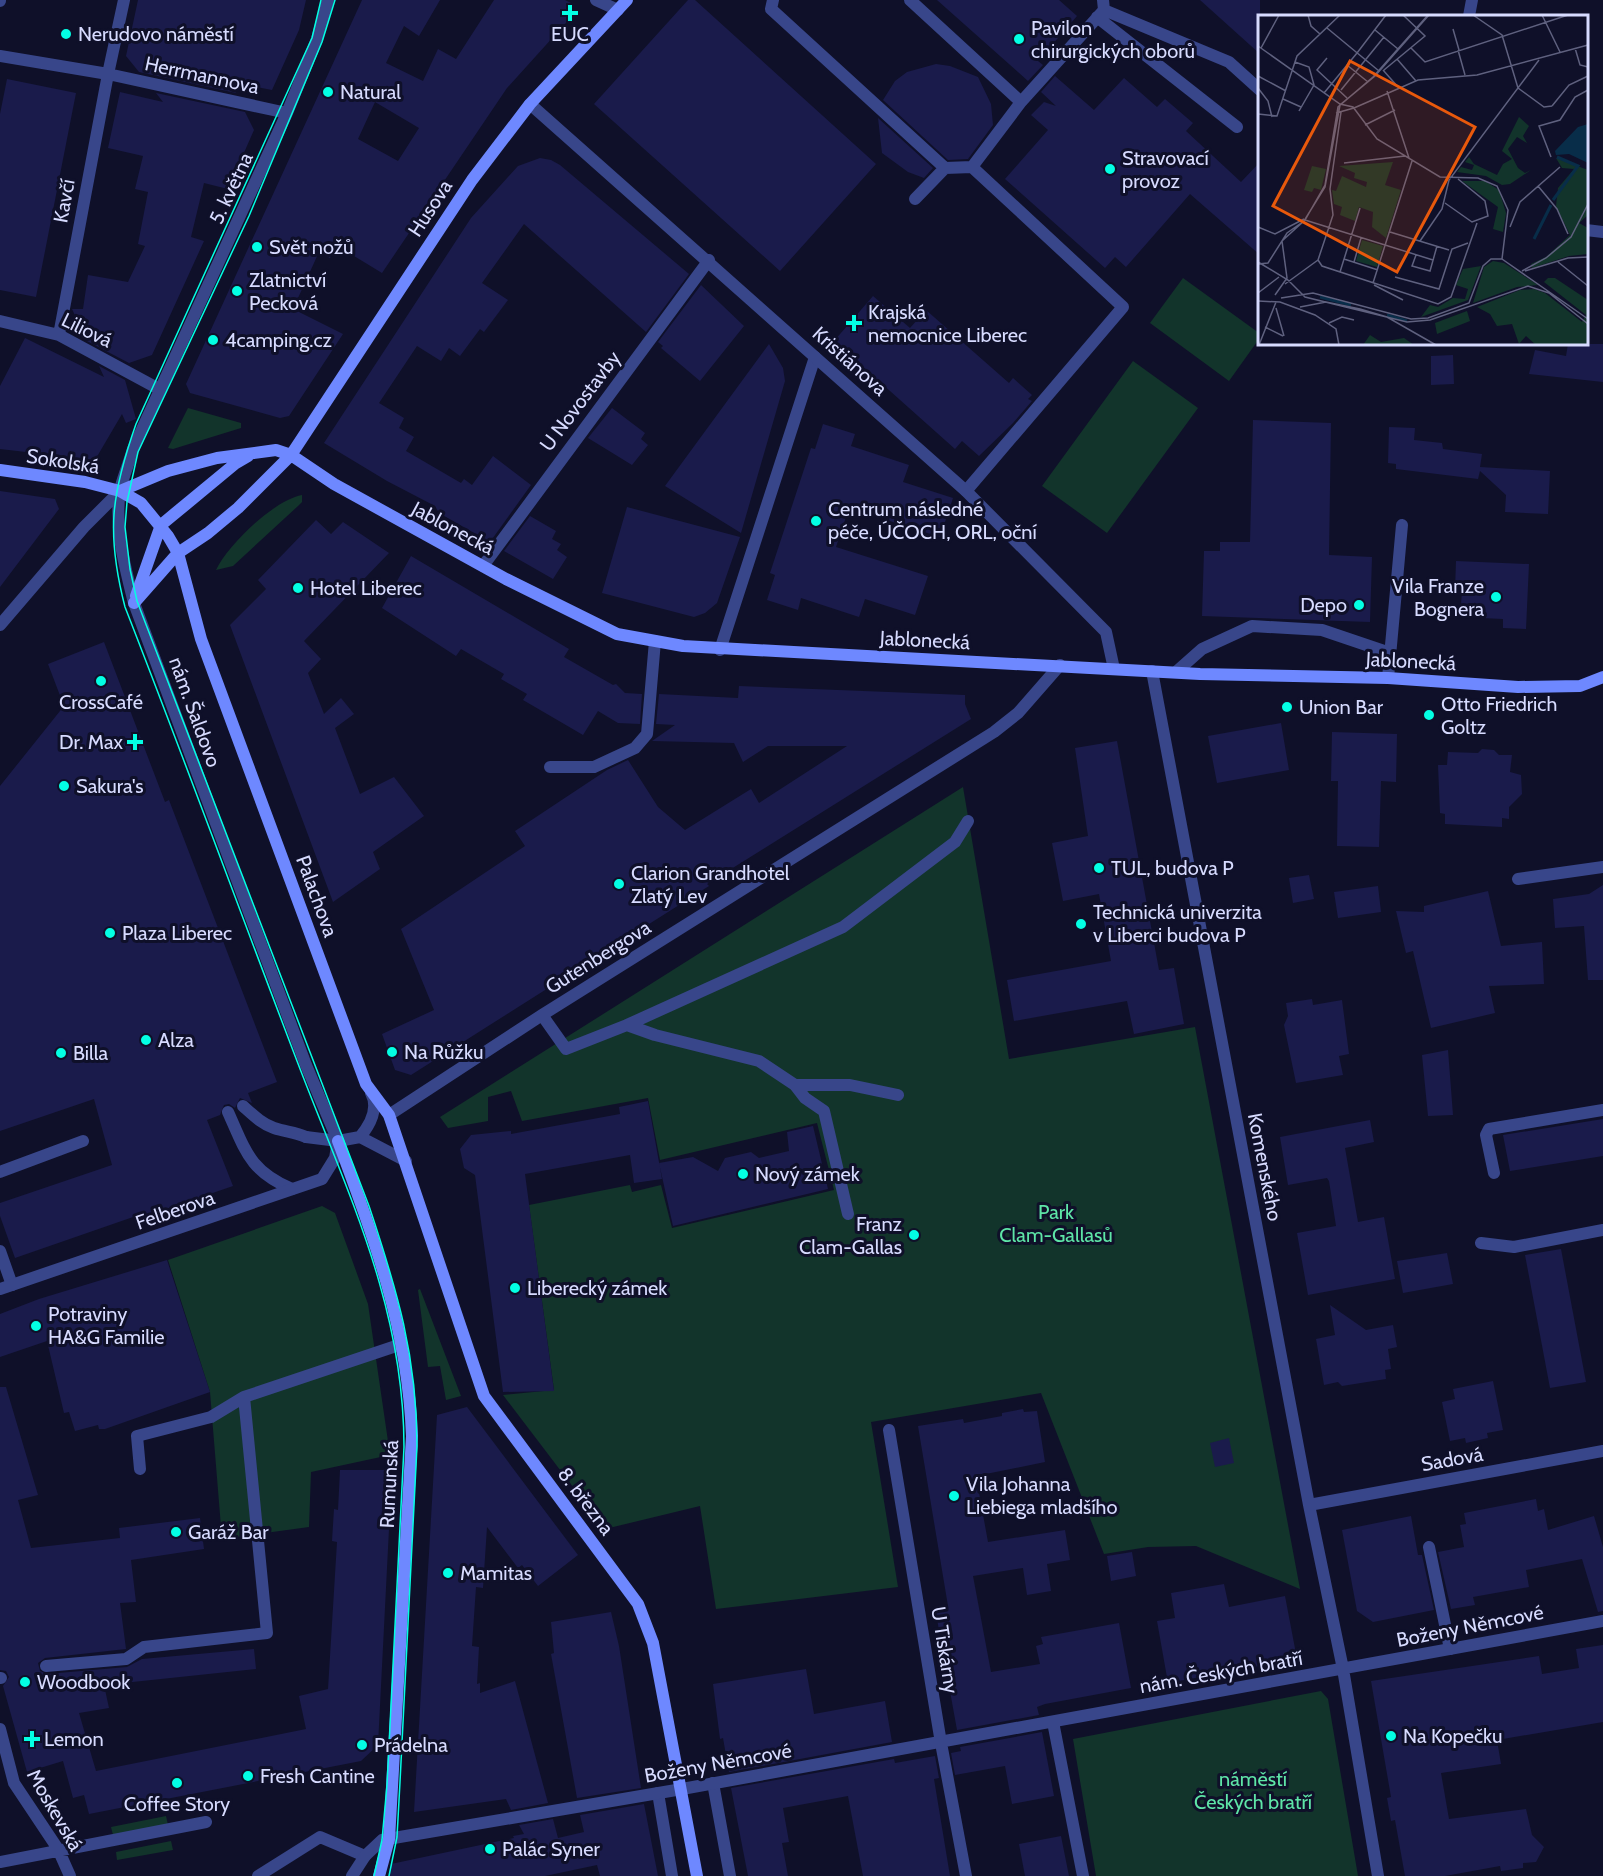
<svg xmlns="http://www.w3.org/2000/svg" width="1603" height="1876" viewBox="0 0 1603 1876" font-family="Cabin,sans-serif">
	<rect width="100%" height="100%" fill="#0f1029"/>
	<path fill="#12342b" d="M1183,278L1259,333V339L1229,381L1150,323Z
		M1133,361L1198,408L1107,533L1042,486Z
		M188,408L241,423V428L173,449L168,448Z
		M302,495V502L298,506L233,566L216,570C228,545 274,500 302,495Z
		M963,787L1009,1059L1195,1027L1300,1589L1196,1546L1148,1547L1104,1554L1041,1393L871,1422L898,1587L716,1609L700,1506L605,1529L503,1395L554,1390L529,1205L630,1185L632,1192L661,1185L672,1228L834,1190L817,1123L660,1160L648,1098L522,1121L511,1091L488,1097V1121L448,1128L440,1117Z
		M322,1206L335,1213L368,1304L390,1455L311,1472L309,1527L222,1539L210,1392L168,1260Z
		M420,1289L461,1396L446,1400L440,1366L428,1367L418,1290Z
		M1321,1691L1328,1699L1358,1876H1096L1073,1739Z
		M166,1816L168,1825L113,1835L111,1827Z
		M171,1841L173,1850L117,1860L116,1852Z"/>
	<path fill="#1a1b4b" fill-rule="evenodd" d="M138,0H306L299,30L272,90L230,82L236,93L139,72L126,56Z
		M362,0H440L419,36L404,26L386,63L423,81L438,49L456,59L494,0H565L571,3L573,15L507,88L382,273L336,245L330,258L319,252L293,309L343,334L289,416L280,418L190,393L186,384ZM375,102L419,128L398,161L358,139Z
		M688,0H695L876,164L780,271L594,104Z
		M937,0H1059L1077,16L1038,61L1043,65L1028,81Z
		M1200,0H1260V54Z
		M936,64L950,66L978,77L991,104L993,125L968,159L948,160L883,100L895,81L907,72Z
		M1055,76L1094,110L1124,78L1157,107L1165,99L1193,123L1186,131L1241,182L1260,162V255L1190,194L1126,267L1115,257L1105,268L1005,179L1048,130L1031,115L1044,102L1056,106L1041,92Z
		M7,79L76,93L36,297L0,290V114Z
		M120,92L163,102L156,93L245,112L254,130L228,189L204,183L191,237L204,241L152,355L129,363L87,341L72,309H83L88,275L128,282L145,246L138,244L148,192L135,189L143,156L108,148Z
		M878,118L933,168L924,178L908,172L882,153Z
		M540,158L551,160L560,165L689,274L646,332L524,224L482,283L508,300L484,332L480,329L460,356L449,348L441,361L417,346L379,403L404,418L399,428L414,437L406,451L461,483L464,479L472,485L493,456L531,485L490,542L439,513L435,506L387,481L324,443L471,218L518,166Z
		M701,285L744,326L700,381L661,348L663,346L658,342Z
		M873,296L910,328L926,310L1009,383L1013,378L1032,395L1028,399L1032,401L1013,423L979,456L962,441L955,449L834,341Z
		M25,338L104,377L99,366L125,380L136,419L126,423L122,414L95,460L0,449V386Z
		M769,344L783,368L785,381L741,533L665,486Z
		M1568,344H1603V382L1529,374L1535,350L1566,356Z
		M1453,355L1454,384L1431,385V356Z
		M612,408L645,433L641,439L648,445L632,465L588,438Z
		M1253,420L1331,423L1329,555L1372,557L1370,622L1202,616L1204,551H1220V542H1250Z
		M823,424L855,434L851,446L909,465L903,482L953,498L940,537L849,508L836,547L928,576L915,615L865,599L859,617L801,598L798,610L767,600L775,575L770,573L811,448L815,449Z
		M1389,427L1415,428L1414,440L1442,443L1443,449L1482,454L1480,467L1550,471L1548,514L1505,512L1506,495L1480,471L1478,479L1396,469V464L1388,463Z
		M0,491L55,499L59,509L0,587Z
		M627,507L740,537L717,603L705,613L694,617L602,593Z
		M530,516L556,531L552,539L561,544L557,550L567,557L553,579L504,551Z
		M316,520L331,534L343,522L389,553L304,641L321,659L308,673L324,714L341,698L354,714L335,728L360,794L394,777L424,816L373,852L380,869L333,902L230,625L266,589L258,580Z
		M411,556L569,649L564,657L613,685L616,684L625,693L642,694L640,724L618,723L598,711L583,735L523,700L527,694L501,679L504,674L461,649L456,656L382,608Z
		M1456,561L1529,564L1526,629L1503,628V619L1460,617L1462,591L1455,590Z
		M104,642L165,802L169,800L277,1082L248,1093L252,1103L240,1098L235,1108L229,1104L224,1105L220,1115L207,1120L233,1186L137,1219L136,1216L15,1258L0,1216V1203L112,1165L94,1099L0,1131V786L64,706L48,664Z
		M739,686L965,695V704L971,719L707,884L709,886L411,1075L395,1070L382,1034L434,1010L401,929L525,846L515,831L607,770L628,760L658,807L685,830L751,789L759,803L847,746H768L743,762L734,743L652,741L675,725L656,724L659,694L738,698Z
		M1281,723L1289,770L1217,783L1208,736Z
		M1332,732L1397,734L1396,782L1381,781L1379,847L1337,846L1338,781H1331Z
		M1117,741L1159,970L1174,968L1184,1024L1134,1034L1127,1001L1014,1021L1007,980L1111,961L1099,894L1063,901L1052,843L1088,836L1075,748Z
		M1482,749L1494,750L1499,755H1512L1510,772L1521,775L1522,794L1509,807V819L1502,818V827L1445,824V814L1440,813L1438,765H1447L1448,752L1478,753Z
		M1309,875L1314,899L1293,903L1289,878Z
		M1603,885V980H1588L1584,926L1555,928L1553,899L1589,894Z
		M1378,886L1381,912L1338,918L1334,892Z
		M1488,891L1501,946L1542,942L1544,984L1489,986L1495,1013L1431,1028L1413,951L1406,953L1396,911L1424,912V906Z
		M1312,999L1313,1005L1342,1000L1349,1054L1339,1056L1343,1075L1296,1083L1284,1025L1288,1016L1286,1003Z
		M1448,1050L1453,1115L1428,1116L1422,1055Z
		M648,1101L662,1179L634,1183L630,1155L525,1174L554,1391L503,1392L475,1175L464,1168L460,1149L471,1135L511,1131V1134L620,1114L619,1107Z
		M1603,1119V1156L1510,1171L1503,1135Z
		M1370,1120L1374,1142L1345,1148L1358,1222L1384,1217L1395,1279L1308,1295L1297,1233L1336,1226L1329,1181L1327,1178L1288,1185L1280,1137Z
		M813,1126L828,1189L673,1226L659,1163L693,1157L718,1171L725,1158L751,1152L759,1158L789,1151L787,1132Z
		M1561,1249L1586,1382L1550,1388L1525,1255Z
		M1447,1253L1453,1284L1403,1293L1397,1261Z
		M167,1260L210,1392L105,1429H99L98,1425L75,1431L69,1412L64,1413L47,1341L0,1357V1314L39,1299Z
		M1330,1305L1366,1330L1393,1325L1397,1347L1388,1349L1391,1369L1385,1370L1386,1379L1342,1386L1338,1382L1324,1385L1316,1339L1335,1335Z
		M1493,1381L1503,1430L1487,1433L1488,1438L1466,1443L1465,1438L1450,1441L1442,1402L1455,1399L1453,1389Z
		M0,1387H6L38,1495L18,1500L31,1548L120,1538L119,1528L200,1518L204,1549L131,1560L136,1602L120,1603L126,1649L45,1658L38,1663L40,1671L47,1674L127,1667L142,1659L254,1649L256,1669L104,1685L109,1708L79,1713L96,1771L306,1729L299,1696L328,1689L337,1542L332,1541L334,1509L338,1510L340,1470H392L378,1745L361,1761L89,1814L84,1795L73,1798L63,1761L27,1772L3,1686L9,1677L6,1671L0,1670Z
		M467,1407L578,1555L538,1586L522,1565L518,1568L487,1527L483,1588L476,1587L472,1646L479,1647L477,1684L480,1683V1693L515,1681L548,1803L511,1810L506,1799L414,1812L437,1415Z
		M1023,1409L1024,1412L1037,1411L1045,1462L976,1476L988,1542L1065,1530L1070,1560L1047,1564L1051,1591L1027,1595L1023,1568L973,1576L991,1672L1040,1664L1036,1646L1043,1644L1041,1637L1119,1623L1131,1688L1045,1704L1037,1707L1039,1715L957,1730L935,1608L948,1606L918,1426L963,1419L964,1423L1002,1416V1413Z
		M1229,1438L1234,1463L1215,1467L1210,1443Z
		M1536,1499L1538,1511L1544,1509L1548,1530L1594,1516L1603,1547V1611L1598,1612L1582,1559L1526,1570L1529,1587L1473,1597L1475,1605L1451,1609L1438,1552L1464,1547L1460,1525L1466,1524L1464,1513Z
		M1411,1516L1418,1555H1422L1434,1610L1373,1622L1357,1611L1342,1530Z
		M1132,1552L1136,1576L1111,1581L1107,1556Z
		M1224,1584L1229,1607L1285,1596L1297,1659L1168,1683L1157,1621L1175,1618L1171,1593Z
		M611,1612L619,1646L641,1788L577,1798L551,1654L554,1653L551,1622Z
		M1603,1645V1722L1497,1740L1501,1764L1441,1773L1449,1819L1526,1809L1532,1835L1544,1847L1536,1862L1523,1863V1868L1501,1871L1500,1866L1445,1876H1405L1395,1820L1391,1821L1387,1798L1391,1797L1371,1681L1539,1656L1542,1674L1579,1668L1576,1649Z
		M806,1669L814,1714L885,1701L892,1742L729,1772L723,1738L720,1739L713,1684Z
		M1042,1732L1054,1796L1012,1804L1005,1766L955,1775L951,1753L961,1751L960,1747Z
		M935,1756L939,1778L934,1779L950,1876H863L848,1796L783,1808L789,1842L782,1843L788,1876H748L731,1788L894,1759L895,1763Z
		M644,1804L658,1876H600L597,1865L545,1876H388L391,1864L514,1838L513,1836L524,1834L519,1825L553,1819L558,1838L584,1832L580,1815Z
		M1061,1836L1069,1876H1025L1019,1844Z"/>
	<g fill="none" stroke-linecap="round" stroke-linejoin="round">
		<path stroke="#38468a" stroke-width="12" d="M773,0L771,9L945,168L972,167L1021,102
			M910,0L1021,102L1104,10L1103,0
			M1104,10L1229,62L1260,90
			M1469,16L1472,0
			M1097,17L1237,127
			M915,199L945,168
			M1586,230L1603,232
			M966,491L1123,307L972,167
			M720,650L815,357
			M1176,672L1202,649L1252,626L1322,630L1390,653
			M1388,678L1402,525
			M550,767H594L635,748L647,734L655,641
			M1518,879L1603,867
			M243,1106C253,1115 262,1124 274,1128C286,1132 295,1132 306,1137
			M228,1112C246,1152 250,1171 292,1189
			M0,1172L83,1141
			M1494,1173L1486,1135L1489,1129L1603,1110
			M1481,1243L1514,1247L1603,1230
			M0,1251L12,1285
			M140,1469L137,1436L211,1417L244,1397
			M1429,1547L1450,1649
			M46,1666L126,1659L144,1647L267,1633L244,1397L402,1344
			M0,1678H1
			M713,1783L730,1876
			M658,1793L672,1876
			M258,1876L320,1837L365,1856"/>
		<path stroke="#38468a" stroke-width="12" d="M328,0L317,39L287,113L133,449C129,463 123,477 120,490C114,527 125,567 134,603L306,1065L338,1141
			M596,0L618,10
			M0,1V0
			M0,56L108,74L287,113
			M530,104L966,491L1106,632L1114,669
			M0,321L59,335L159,389
			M59,335L108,74L124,0
			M483,566L709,260
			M0,625L84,527L120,491
			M1152,671L1309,1505L1343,1669L1378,1876
			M542,1015L566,1049L627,1025L843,927L955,842L968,821
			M627,1025L655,1035L759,1061L795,1085H850L898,1095
			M795,1085L805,1098L824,1111L848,1214
			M389,1115L542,1015L994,732L1018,713L1060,665
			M306,1137L338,1141L360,1137L406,1161
			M360,1137C370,1125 379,1108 371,1093
			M0,1289L322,1179L335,1158L338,1141
			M889,1430L941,1743L966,1876
			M1309,1505L1603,1451
			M1053,1722L1083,1876
			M0,1729L14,1783L58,1849L70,1876
			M0,1862L206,1822
			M352,1876L365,1856L382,1840L682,1789L1603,1621"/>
		<path stroke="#6e88ff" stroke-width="12" d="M0,470L85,482L120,491L141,503L168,536L178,553L201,639L366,1084L389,1115L484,1396L638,1604L653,1643L697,1876
			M120,491L168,471L217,458L276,450L291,455L334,484L506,579L617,634L683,646L1200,674L1388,678L1518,687L1580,686L1603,677
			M136,596L161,525L236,463L248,456
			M134,603L178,553L208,533L238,508L291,455L472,180L530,104L627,0
			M338,1141C375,1239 408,1330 412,1436L390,1822L389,1839L379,1876"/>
		<path stroke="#03ffe4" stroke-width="1.5" d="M321,0L312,38L136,424C111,495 106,533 125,607C184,758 239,909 297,1061C346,1190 404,1304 404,1447L387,1785L382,1840L374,1876
			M335,0L322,42L249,216L138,452L127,502L125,527L130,569L137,601L369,1206C397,1290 417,1356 417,1446L400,1782L397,1837L389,1876"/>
	</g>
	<g fill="#03ffe4" stroke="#0f1029" stroke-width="2">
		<path d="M567 4h6v6h6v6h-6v6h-6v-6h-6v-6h6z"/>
		<circle cx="66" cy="34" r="6"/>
		<circle cx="1019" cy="39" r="6"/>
		<circle cx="328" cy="92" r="6"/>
		<circle cx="1110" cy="169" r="6"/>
		<circle cx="257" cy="247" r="6"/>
		<circle cx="237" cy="291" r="6"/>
		<path d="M851 314h6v6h6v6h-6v6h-6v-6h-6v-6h6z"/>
		<circle cx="213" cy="340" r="6"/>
		<circle cx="816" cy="521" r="6"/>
		<circle cx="298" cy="588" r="6"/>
		<circle cx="1496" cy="597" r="6"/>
		<circle cx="1359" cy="605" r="6"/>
		<circle cx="101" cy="681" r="6"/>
		<circle cx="1287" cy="707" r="6"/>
		<circle cx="1429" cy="715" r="6"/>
		<path d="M132 733h6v6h6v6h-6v6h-6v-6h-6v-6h6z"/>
		<circle cx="64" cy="786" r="6"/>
		<circle cx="1099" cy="868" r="6"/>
		<circle cx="619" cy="884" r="6"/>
		<circle cx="1081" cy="924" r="6"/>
		<circle cx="110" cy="933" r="6"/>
		<circle cx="146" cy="1040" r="6"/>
		<circle cx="392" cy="1052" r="6"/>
		<circle cx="61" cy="1053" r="6"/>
		<circle cx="743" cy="1174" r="6"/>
		<circle cx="914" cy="1235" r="6"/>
		<circle cx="515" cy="1288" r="6"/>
		<circle cx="36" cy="1326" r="6"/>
		<circle cx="954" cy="1496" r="6"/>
		<circle cx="176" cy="1532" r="6"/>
		<circle cx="448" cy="1573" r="6"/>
		<circle cx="25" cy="1682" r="6"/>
		<circle cx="1391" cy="1736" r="6"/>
		<path d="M29 1730h6v6h6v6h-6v6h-6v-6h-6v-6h6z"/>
		<circle cx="362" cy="1745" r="6"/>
		<circle cx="248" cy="1776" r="6"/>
		<circle cx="177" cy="1783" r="6"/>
		<circle cx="490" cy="1849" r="6"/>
	</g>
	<g text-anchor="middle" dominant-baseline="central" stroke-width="6" stroke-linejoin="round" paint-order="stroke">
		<g font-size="20" fill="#d7dbff" stroke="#0f1029" text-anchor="start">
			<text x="1031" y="28">Pavilon<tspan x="1031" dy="23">chirurgických oborů</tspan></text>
			<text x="78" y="34">Nerudovo náměstí</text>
			<text x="570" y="34" text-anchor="middle">EUC</text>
			<text x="340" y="92">Natural</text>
			<text x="1122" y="158">Stravovací<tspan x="1122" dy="23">provoz</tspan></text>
			<text x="269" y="247">Svět nožů</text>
			<text x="249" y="280">Zlatnictví<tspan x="249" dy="23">Pecková</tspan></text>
			<text x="868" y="312">Krajská<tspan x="868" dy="23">nemocnice Liberec</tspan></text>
			<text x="225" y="340">4camping.cz</text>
			<text x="828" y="509">Centrum následné<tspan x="828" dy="23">péče, ÚČOCH, ORL, oční</tspan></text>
			<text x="1484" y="586" text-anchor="end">Vila Franze<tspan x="1484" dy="23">Bognera</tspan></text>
			<text x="310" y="588">Hotel Liberec</text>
			<text x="1347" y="605" text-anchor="end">Depo</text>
			<text x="101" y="702" text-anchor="middle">CrossCafé</text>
			<text x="1441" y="704">Otto Friedrich<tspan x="1441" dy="23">Goltz</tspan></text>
			<text x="1299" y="707">Union Bar</text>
			<text x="123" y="742" text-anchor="end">Dr. Max</text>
			<text x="76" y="786">Sakura's</text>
			<text x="1111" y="868">TUL, budova P</text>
			<text x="631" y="873">Clarion Grandhotel<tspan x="631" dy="23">Zlatý Lev</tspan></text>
			<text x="1093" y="912">Technická univerzita<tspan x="1093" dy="23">v Liberci budova P</tspan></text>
			<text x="122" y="933">Plaza Liberec</text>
			<text x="158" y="1040">Alza</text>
			<text x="404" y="1052">Na Růžku</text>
			<text x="73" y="1053">Billa</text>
			<text x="755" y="1174">Nový zámek</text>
			<text x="902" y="1224" text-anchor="end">Franz<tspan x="902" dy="23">Clam-Gallas</tspan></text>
			<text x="527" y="1288">Liberecký zámek</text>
			<text x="48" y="1314">Potraviny<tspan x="48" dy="23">HA&amp;G Familie</tspan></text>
			<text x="966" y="1484">Vila Johanna<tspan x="966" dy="23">Liebiega mladšího</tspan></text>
			<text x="188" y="1532">Garáž Bar</text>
			<text x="460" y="1573">Mamitas</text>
			<text x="37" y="1682">Woodbook</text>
			<text x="1403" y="1736">Na Kopečku</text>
			<text x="44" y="1739">Lemon</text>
			<text x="374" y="1745">Prádelna</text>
			<text x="260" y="1776">Fresh Cantine</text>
			<text x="177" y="1804" text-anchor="middle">Coffee Story</text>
			<text x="502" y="1849">Palác Syner</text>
		</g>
		<g font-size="20" fill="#d7dbff" stroke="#0f1029">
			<text transform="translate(202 75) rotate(12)">Herrmannova</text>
			<text transform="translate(231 188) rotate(-65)">5. května</text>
			<text transform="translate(64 201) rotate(-80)">Kavčí</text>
			<text transform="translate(430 208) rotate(-57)">Husova</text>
			<text transform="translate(87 330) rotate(26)">Liliová</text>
			<text transform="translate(850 361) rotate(42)">Kristiánova</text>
			<text transform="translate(580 401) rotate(-53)">U Novostavby</text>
			<text transform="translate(63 461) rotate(9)">Sokolská</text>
			<text transform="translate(453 528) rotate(28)">Jablonecká</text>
			<text transform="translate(925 640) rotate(3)">Jablonecká</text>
			<text transform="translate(1411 661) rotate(3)">Jablonecká</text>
			<text transform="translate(195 712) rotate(70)">nám. Šaldovo</text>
			<text transform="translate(317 896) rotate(70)">Palachova</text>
			<text transform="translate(598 957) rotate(-32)">Gutenbergova</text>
			<text transform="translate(1265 1167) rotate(79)">Komenského</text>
			<text transform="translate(175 1210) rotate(-19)">Felberova</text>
			<text transform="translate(1452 1459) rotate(-10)">Sadová</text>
			<text transform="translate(389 1484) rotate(-87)">Rumunská</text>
			<text transform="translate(586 1501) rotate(53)">8. března</text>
			<text transform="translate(1470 1626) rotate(-11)">Boženy Němcové</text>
			<text transform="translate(945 1650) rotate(81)">U Tiskárny</text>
			<text transform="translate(1221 1672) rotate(-10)">nám. Českých bratří</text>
			<text transform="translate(718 1763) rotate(-10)">Boženy Němcové</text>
			<text transform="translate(55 1810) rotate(60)">Moskevská</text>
		</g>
		<g font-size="20" fill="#5ee5a7" stroke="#0f1029">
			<text x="1056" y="1212">Park<tspan x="1056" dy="23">Clam-Gallasů</tspan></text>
			<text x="1253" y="1779">náměstí<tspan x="1253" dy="23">Českých bratří</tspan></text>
		</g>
	</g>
	<g transform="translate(1258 15)">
		<rect width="330" height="330" fill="#0f1029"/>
		<path d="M261,102L271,111L265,121L269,128L259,122L250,134L260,153L267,158L273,155L252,169L244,170L228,161L199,157L203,152L214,155L216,150L207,147L211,142L216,149L239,160L245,149L254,144L244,136ZM298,143L330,155V200L321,208L330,213V239L311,241L274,253L273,249L288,242L312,220L298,191L300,173L316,154L304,153ZM135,147L127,170L143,175L128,223L114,212L115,197L101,192L97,206L82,200L84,192L76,189L74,175L78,176L84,161L108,172L109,167L96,163L97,158L81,151ZM54,151L68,154L63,175L56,173L54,177L46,175ZM204,166H227L241,175L248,198L245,217L235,214L240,192ZM104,225L125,231L119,252L98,246ZM235,246L246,248L280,270L259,272L215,288L226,252ZM223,251L210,285L163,302L172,290L180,292L195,283L207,284L210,274L198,270L205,254ZM290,263H297L330,285V330H278L268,321L261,329L254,309L239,311L232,299L219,292L262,275L276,274L287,278L324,307L328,300L286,267ZM209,296L212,306L179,319L177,308ZM112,320L123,327L146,323L156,330H105Z" fill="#12342b"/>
		<path d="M330,109V148L311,139L298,140L297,136L320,112Z" fill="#082d49"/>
		<path fill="none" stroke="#082d49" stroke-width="3" d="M295,185L320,151L299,142M276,224L293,190M62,282L93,290M129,300L149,306"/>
		<path fill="none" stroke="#5f617f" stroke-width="1.5" d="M50,0L53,11L62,19M215,0L244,20L260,73M284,0L302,37M69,13L121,56M195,14L201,35M117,15L140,34M0,31L82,89L95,92L119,124L182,162L220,163L239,171L250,195L244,244L330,304M3,33L21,0M153,33L167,47L310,0M317,33L322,50L330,52M200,35L207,60M99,38L128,0M69,43L59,55L89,83M139,44L158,66M37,47L51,52L56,70L41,96M89,50L110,67M125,55L140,72M126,55L167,21L145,0M0,61L28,76M0,73L10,86L14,102M260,73L286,92L294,91M83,75L126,22M129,76L151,143M66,78L99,38M25,84L43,92M294,91L311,70L330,61M96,93L160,65L219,60L330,30M78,98L96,93M0,99L19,101L39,41L82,0M107,110L137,95M293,142L281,111L302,105L317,82L330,75M86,148L147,141M280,171L299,194L310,219M187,188L214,207L230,201L227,186L200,164M47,205L175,245M0,212L17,219L46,204M252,212L262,187L302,152M132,217L191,235M162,226L184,194L191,165L281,45M158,240L154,251L172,256L179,231M86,244L120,255M60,245L64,251L180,289L193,282L219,208M60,245L75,200L72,174L83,97M0,247L30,265L47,282L149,307L172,305L270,271L291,278L330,309M96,247L103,223M300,247L330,271M0,249L10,248L29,218L46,206L67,172L82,90L117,61L171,0M264,256L288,243L313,222L330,189M267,256L310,243L330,242M82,257L102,193M137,262L181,274L194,234L210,228M115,268L154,146M27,269L60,245M116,270L145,285M0,278L21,262M17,280L29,263L24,226L47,205L67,170L80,92L115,62L170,0M23,283L55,278L153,304L170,303L211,288L225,251L233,244H244M0,286L22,287L57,300L78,314L81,330M42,292L68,287L102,294L129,302L178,330M18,293L26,321M71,308L84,302L96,305M7,312L25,321M1,330L18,287"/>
		<path fill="#e8590c" fill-opacity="0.15" stroke="#e8590c" stroke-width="3" d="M92,46L217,112L139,257L15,191Z"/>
		<rect width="330" height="330" fill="none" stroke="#d7dbff" stroke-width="3"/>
	</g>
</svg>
